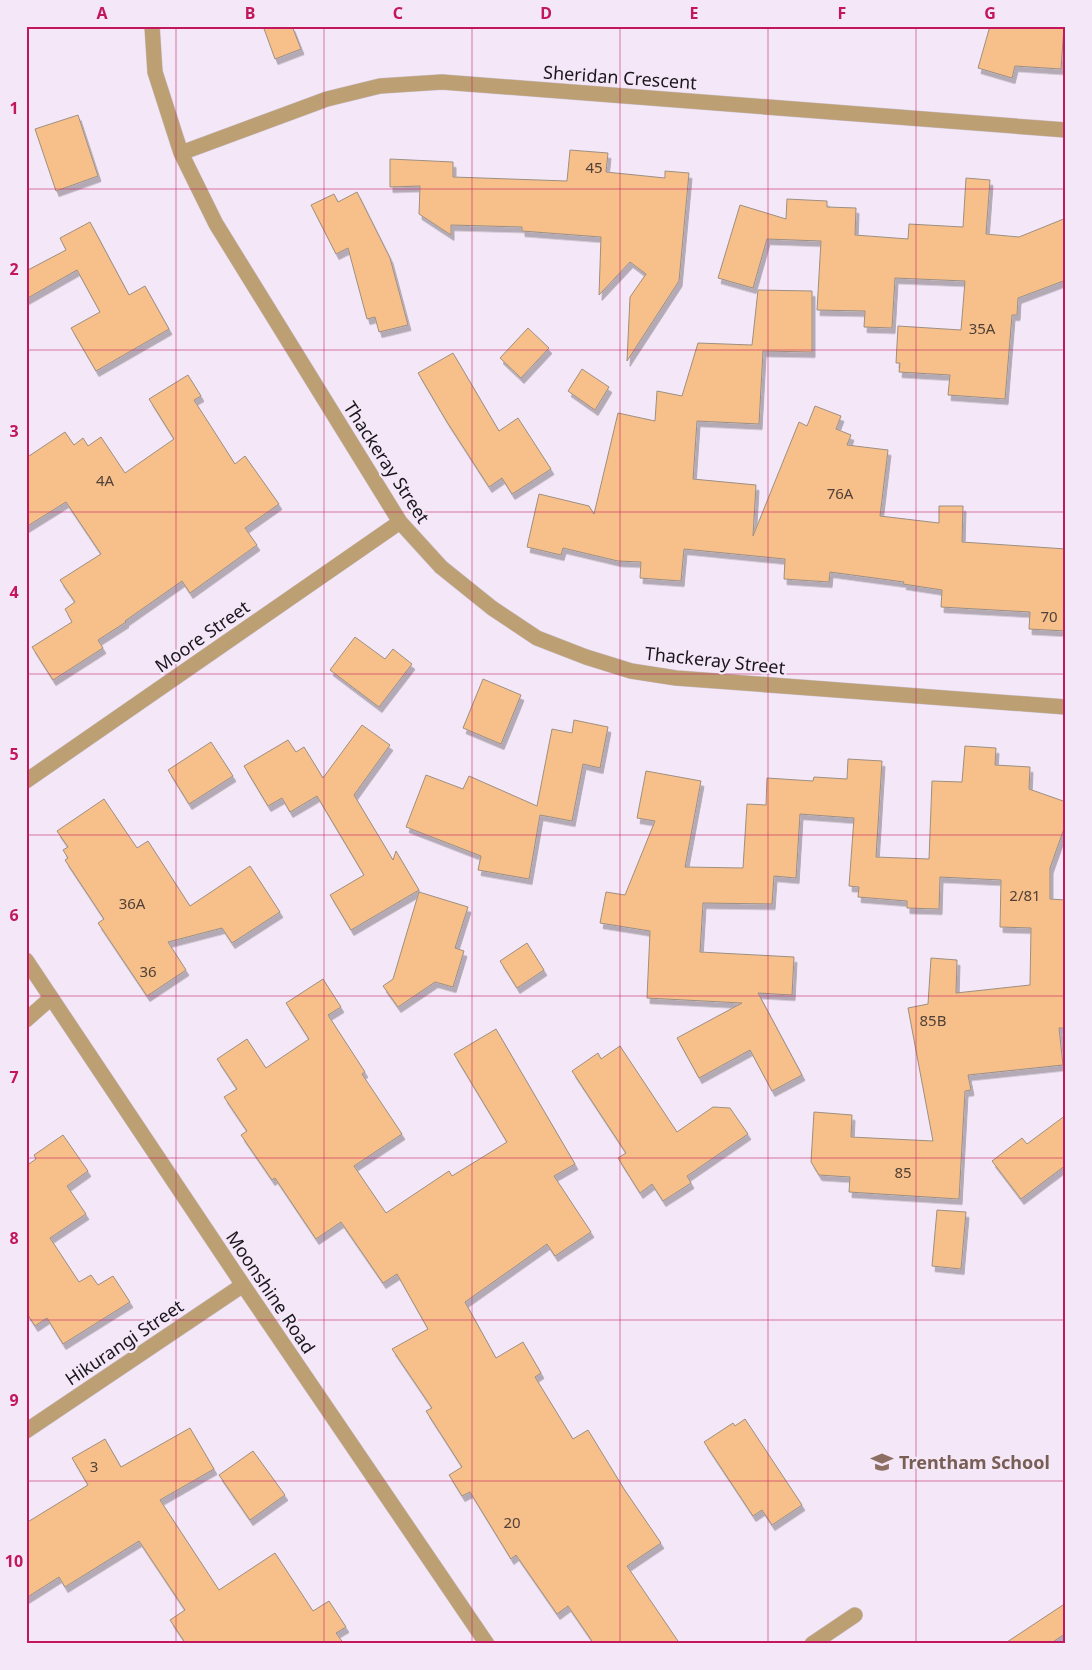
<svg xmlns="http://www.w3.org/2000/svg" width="1092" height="1670" viewBox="0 0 1092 1670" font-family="'Noto Sans',sans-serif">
	<defs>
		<filter id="shadow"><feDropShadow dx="3" dy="5.5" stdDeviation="0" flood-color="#0004"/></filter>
	</defs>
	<rect width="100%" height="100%" fill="#f4e8f8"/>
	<path fill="#f7bf89" stroke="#9d8f82" filter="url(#shadow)" d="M263,26H292L301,49L275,59Z
		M990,26H1064L1061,69L1015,66L1012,78L978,68Z
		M78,115L98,176L56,191L35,129Z
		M570,150L608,153L606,172L665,178V171L689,173L679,281L627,361L630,297L646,274L630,262L599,295L601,237L522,231V227L451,225V235L419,214L420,186L390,187V159L453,162V177L567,181Z
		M966,178L990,180L986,234L1019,237L1066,218V280L1018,298L1017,315H1012L1005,399L948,395L950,375L899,372L900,363H896L898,326L961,330L965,281L895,278L892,328L864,327L865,311L817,310L821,241L767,239L753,288L718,278L740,205L786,219L787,199L827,201V207L856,208L855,235L908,239L909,224L963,227Z
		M357,192L390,258L408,325L379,332L375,317L367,319L348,248L336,254L311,205L334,194L338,202Z
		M90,222L129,295L145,286L169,329L96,371L71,328L100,312L77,270L26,299V271L66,250L60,238Z
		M758,290L812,291V352L763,351L759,424L697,421L693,479L756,485L753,536L799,422L807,426L815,406L841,416L836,429L851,435L847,445L888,450L880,516L939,523V506H963L962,542L1066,549V631L1029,629L1030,612L941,607L942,590L903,584L904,582L830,572L829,582L784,579L785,559L684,549L681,581L640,578L641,562L618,561L563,548L561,555L527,547L539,494L589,506L594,514L618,413L655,421L657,391L682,396L698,343L752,345Z
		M528,328L549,348L521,378L500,358Z
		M453,353L499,431L518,418L551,469L512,494L502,478L489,487L447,422L418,373Z
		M582,369L609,387L595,410L568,391Z
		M188,375L201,396L194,400L235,464L245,456L279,504L245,528L257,545L190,593L182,581L125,621L126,622L98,640L103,648L53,680L32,647L72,622L65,609L75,602L60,580L101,554L66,502L26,527V458L65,432L74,445L83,438L88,446L101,437L125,473L174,439L149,399Z
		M355,637L385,659L393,649L412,664L379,707L330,670Z
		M483,679L521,695L501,744L463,728Z
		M574,720L608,727L600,768L583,764L572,821L540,815L529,879L478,870L481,856L406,827L426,775L463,789L469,776L537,806L552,729L572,733Z
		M362,725L390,745L354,795L393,860L396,851L419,890L351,930L330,895L364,875L317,796L290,812L282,798L268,806L244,766L288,740L296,752L304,747L323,778Z
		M211,742L233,776L189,804L168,770Z
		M965,746L996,748L995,765L1030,767L1029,789L1066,802V823L1050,868V899L1066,900V1028H1059L1063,1065L968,1075L971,1090L965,1091L959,1199L849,1192L850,1177L819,1175L811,1162L814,1112L852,1115L851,1137L933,1141L908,1008L928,1004L931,958L957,960L956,993L1030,985L1031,928L1000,927L1001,880L940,877L939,909L907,908V901L858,897L859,887L849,886L854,818L800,814L796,878L774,876L772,904L703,903L700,952L794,957L792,995L758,993L802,1075L772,1091L750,1050L699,1078L677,1038L742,1003L647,998L650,931L600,923L606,892L625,895L655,821L637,818L646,771L701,781L685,867L743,868L747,804L766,805L767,778L813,781L814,777L847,779L848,759L882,761L876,857L929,859L932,781L962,782Z
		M104,799L137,848L148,841L190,906L250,866L280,912L232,943L222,928L168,942L186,970L147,996L98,923L104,919L65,860L68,858L63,850L68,847L57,831Z
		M419,892L468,907L455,948L464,951L453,987L435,982L398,1007L383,986L393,979Z
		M527,943L544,970L517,988L500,961Z
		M323,979L341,1007L328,1015L365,1072L362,1074L402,1134L354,1166L386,1213L449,1171L452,1176L507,1142L454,1054L496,1029L575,1164L554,1176L591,1232L555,1256L547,1244L465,1302L496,1358L523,1342L541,1373L535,1377L573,1439L588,1430L624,1489L661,1543L627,1566L680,1644H594L568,1606L557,1614L516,1555L511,1559L470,1492L462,1496L449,1475L462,1467L426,1411L432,1408L392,1349L428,1329L397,1274L383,1283L341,1222L316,1239L275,1178L272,1180L241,1135L247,1131L224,1097L237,1089L217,1059L247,1039L266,1068L309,1039L286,1003Z
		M620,1046L677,1132L713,1107L730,1108L748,1134L687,1176L691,1183L663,1201L652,1184L640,1193L618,1158L626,1153L572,1071L598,1053L601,1059Z
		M1066,1115V1165L1021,1199L992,1161L1022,1138L1027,1144Z
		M63,1135L88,1171L67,1186L86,1214L50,1238L79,1282L91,1275L98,1285L113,1276L130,1302L63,1344L47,1318L35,1326L26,1312V1166L36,1159L34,1155Z
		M937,1210L966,1212L961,1269L932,1266Z
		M745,1419L802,1505L772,1525L762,1510L753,1516L704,1442L733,1423L735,1426Z
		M190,1428L214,1469L160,1500L219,1590L275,1553L313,1611L329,1601L346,1627L336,1633L344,1644H186L170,1620L185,1610L139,1541L65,1587L59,1577L26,1598V1523L88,1485L72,1458L105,1439L121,1467Z
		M253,1451L285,1495L250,1520L219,1475Z
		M1066,1603V1633L1050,1644H1004Z"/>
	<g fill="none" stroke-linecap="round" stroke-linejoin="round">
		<g stroke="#cdc2d1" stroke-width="16">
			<path id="minor" d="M152,26L155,72L181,153L216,224L400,522L441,567L492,608L537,638L586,657L631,671L676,678L1066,707
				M181,153L327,99L380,86L442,82L1066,130
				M26,781L400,522
				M26,960L243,1285L487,1644
				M26,1020L51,998
				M26,1431L243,1285
				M812,1644L855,1615"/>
		</g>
		<use href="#minor" stroke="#bc9f72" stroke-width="15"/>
	</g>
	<path fill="none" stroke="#c2185b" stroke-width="1" stroke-opacity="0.55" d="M176,26V1644M324,26V1644M472,26V1644M620,26V1644M768,26V1644M916,26V1644M26,189H1066M26,350H1066M26,512H1066M26,674H1066M26,835H1066M26,996H1066M26,1158H1066M26,1320H1066M26,1481H1066"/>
	<defs>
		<g id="school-bare" transform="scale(1.725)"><path d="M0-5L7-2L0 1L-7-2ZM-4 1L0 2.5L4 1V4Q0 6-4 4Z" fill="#8d6e63" stroke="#f4e8f8" stroke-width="2.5" paint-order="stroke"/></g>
	</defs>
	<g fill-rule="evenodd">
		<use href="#school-bare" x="882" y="1462"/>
	</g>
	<g text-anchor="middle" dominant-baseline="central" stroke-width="4.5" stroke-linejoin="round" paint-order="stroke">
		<g font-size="15" fill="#524138">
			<text x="594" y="167">45</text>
			<text x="982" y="328">35A</text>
			<text x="105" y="480">4A</text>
			<text x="840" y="493">76A</text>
			<text x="1049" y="616">70</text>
			<text x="1025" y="895">2/81</text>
			<text x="132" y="903">36A</text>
			<text x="148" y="971">36</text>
			<text x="933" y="1020">85B</text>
			<text x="903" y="1172">85</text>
			<text x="94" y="1466">3</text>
			<text x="512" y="1522">20</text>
		</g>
		<g font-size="18" fill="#1b171d" stroke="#f4e8f8">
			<text transform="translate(620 77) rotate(4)">Sheridan Crescent</text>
			<text transform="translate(387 462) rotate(57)">Thackeray Street</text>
			<text transform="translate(202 636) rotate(-35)">Moore Street</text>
			<text transform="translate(715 660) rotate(6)">Thackeray Street</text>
			<text transform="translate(271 1292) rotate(56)">Moonshine Road</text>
			<text transform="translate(124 1342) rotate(-34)">Hikurangi Street</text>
		</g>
		<g font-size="18" font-weight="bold" fill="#785e54" stroke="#f4e8f8" text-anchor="start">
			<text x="899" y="1462">Trentham School</text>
		</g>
	</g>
	<rect width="1092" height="1670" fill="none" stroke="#f4e8f8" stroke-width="55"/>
	<rect x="28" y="28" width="1036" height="1614" fill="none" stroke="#c2185b" stroke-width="2"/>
	<g font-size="16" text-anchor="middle" font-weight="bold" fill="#c2185b">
		<text x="102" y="19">A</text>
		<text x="250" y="19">B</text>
		<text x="398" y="19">C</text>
		<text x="546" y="19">D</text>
		<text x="694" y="19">E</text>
		<text x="842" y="19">F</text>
		<text x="990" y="19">G</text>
		<text x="14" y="114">1</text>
		<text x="14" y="275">2</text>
		<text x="14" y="437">3</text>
		<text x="14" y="598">4</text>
		<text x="14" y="760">5</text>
		<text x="14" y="921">6</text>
		<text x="14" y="1083">7</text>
		<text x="14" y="1244">8</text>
		<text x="14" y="1406">9</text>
		<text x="14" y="1567">10</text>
	</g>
</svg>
